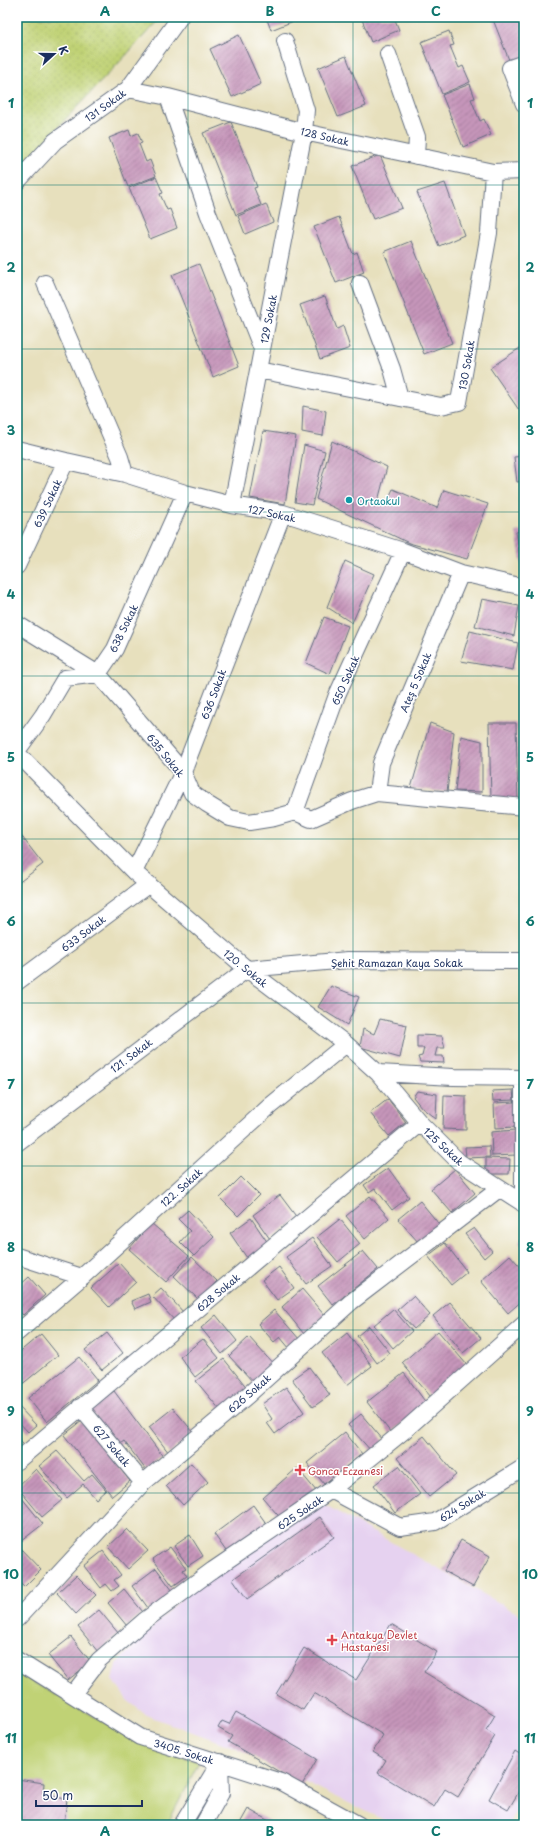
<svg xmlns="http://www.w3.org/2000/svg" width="541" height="1842" viewBox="0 0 541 1842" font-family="'Playpen Sans',sans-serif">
	<defs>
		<pattern id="park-dots" width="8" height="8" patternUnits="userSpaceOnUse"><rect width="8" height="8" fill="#c0d275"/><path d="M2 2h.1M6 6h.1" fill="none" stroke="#a4b568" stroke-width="1.8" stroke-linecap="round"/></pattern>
		<pattern id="building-hatch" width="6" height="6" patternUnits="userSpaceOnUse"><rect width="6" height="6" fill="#c695ba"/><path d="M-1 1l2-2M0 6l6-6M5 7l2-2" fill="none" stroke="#a07a9a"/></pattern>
	</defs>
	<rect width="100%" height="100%" fill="#fff"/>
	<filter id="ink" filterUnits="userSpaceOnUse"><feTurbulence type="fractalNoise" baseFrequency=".025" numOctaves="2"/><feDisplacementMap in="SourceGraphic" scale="8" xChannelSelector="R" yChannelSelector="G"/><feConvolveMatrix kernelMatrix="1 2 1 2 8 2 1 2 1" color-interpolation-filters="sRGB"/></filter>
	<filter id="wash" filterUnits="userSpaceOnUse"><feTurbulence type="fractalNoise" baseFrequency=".012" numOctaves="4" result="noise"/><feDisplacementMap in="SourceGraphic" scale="16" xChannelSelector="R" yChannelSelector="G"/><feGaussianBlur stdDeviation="0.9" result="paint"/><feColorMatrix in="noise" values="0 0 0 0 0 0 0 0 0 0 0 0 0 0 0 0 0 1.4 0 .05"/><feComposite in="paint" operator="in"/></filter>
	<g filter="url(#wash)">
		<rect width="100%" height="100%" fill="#e7e0bd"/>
		<path fill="#e6d2f0" d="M318,1501L524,1617V1796L509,1825H394L236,1748L146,1715L127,1700L113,1680L116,1664L207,1572Z"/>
		<path fill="url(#park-dots)" stroke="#6e806a" d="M24,17H161C114,70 64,119 17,171V29Z"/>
		<path fill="#c0d275" stroke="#6e806a" d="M17,1673L140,1742L199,1762L167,1825H17Z"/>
		<g id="blocks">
			<path fill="url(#building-hatch)" d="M266,17H295L296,20L271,30Z
				M361,17H394L399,30L371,42Z
				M492,17H520L524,27V59L511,65Z
				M449,31L454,45L450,46L459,68L463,66L470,82L442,94L421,42Z
				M239,35L261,84L232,97L210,49Z
				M346,56L366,106L338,117L318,68Z
				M470,84L475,98L471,99L480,121L484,119L491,135L463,147L442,95Z
				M231,122L257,187L254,188L261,205L236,215L203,133Z
				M129,130L131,136L138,133L142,143L139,144L146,162L150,160L156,176L128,187L109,138Z
				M380,155L402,208L373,219L352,166Z
				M156,177L163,193L160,194L167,210L170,209L177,228L150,239L129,188Z
				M445,183L464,235L439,246L417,192Z
				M266,204L273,222L245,234L238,216Z
				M339,217L353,254L357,252L364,272L336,283L314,227Z
				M411,241L452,343L424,354L384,252Z
				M199,264L239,366L213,377L172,275Z
				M325,296L337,329L343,326L350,348L320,359L300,305Z
				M520,348L524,353V407L519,410L490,368Z
				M303,406L326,411L323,436L302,432Z
				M263,431L296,436L285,504L250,498Z
				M332,441L387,467L378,501L385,506L393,489L437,508L444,490L488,504L467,559L409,543L316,499Z
				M304,445L325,451L312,505L295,502Z
				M524,456V481L517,482L514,457Z
				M524,530V572H523L516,532Z
				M345,561L374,574L352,623L327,607Z
				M482,599L519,606L514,636L475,626Z
				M324,617L348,626L330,674L306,663Z
				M470,631L518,643L513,670L461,661Z
				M430,723L454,732L447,792L411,788Z
				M489,723H516L518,800L491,798Z
				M461,736L482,741V792L455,791Z
				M19,833L43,864L17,884V834Z
				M331,986L359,997L347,1025L318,1007Z
				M380,1019L407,1025L400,1058L360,1047L363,1029L374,1034Z
				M417,1035L442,1036L445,1048H437L435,1056H443L444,1063L420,1062L418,1057L422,1056L424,1048H417Z
				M513,1090L514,1100L493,1101L492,1091Z
				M417,1091L437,1094L436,1119L422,1108L413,1097Z
				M444,1095L466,1096V1130L443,1129Z
				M388,1099L406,1122L389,1136L370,1113Z
				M515,1102L516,1127L495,1128L494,1103Z
				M515,1130L517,1155L492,1156L491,1132Z
				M489,1146L490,1157L466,1158L465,1147Z
				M486,1158L510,1159L509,1174H486Z
				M388,1168L409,1197L392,1210L375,1188L369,1192L364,1185Z
				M455,1169L475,1193L452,1213L431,1189Z
				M241,1177L259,1195L238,1216L220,1198Z
				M280,1195L298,1219L270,1239L253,1215Z
				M370,1196L389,1218L365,1239L346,1216Z
				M420,1201L439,1224L418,1242L398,1219Z
				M188,1210L214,1237L194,1256L180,1242L190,1231L178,1219Z
				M251,1218L270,1246L249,1261L230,1233Z
				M340,1219L360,1244L338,1262L317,1237Z
				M151,1223L189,1256L166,1282L129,1249Z
				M474,1228L492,1251L484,1258L465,1234Z
				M524,1237V1247L519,1241Z
				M312,1238L332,1266L306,1284L286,1257Z
				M445,1243L467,1272L451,1285L428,1256Z
				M363,1251L378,1269L333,1305L318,1286Z
				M510,1255L524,1271V1299L508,1313L481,1281Z
				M192,1257L217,1281L199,1300L174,1276Z
				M119,1263L136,1282L109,1307L91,1288Z
				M279,1267L294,1288L277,1300L262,1280Z
				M29,1277L45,1295L23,1315L18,1310L17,1311V1288Z
				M161,1288L185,1314L176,1322L152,1296Z
				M302,1289L325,1316L304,1334L282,1307Z
				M148,1294L151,1302L135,1309L131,1301Z
				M413,1296L430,1315L414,1329L397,1310Z
				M450,1302L481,1338L463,1353L433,1316Z
				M393,1309L412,1331L393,1348L374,1325Z
				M274,1310L300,1340L290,1349L280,1337L274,1342L258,1324Z
				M216,1315L237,1341L222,1354L201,1328Z
				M369,1326L390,1353L377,1363L357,1336Z
				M438,1331L467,1365L431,1397L402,1363Z
				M107,1333L123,1353L102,1370L85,1350Z
				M347,1333L372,1366L347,1385L322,1353Z
				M41,1334L58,1355L20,1386L17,1383V1354Z
				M249,1337L275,1366L255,1384L229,1356Z
				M203,1339L219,1358L195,1377L180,1357Z
				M79,1357L98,1380L47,1422L28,1398Z
				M224,1359L248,1389L221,1411L196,1381Z
				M309,1367L330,1395L313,1407L292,1379Z
				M404,1373L427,1404L391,1433L367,1402Z
				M286,1387L304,1412L275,1434L267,1423L272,1419L262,1404Z
				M114,1391L164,1458L146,1470L124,1441L117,1446L89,1409Z
				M19,1407L36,1425L28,1432L17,1420V1409Z
				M173,1408L194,1433L169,1453L149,1427Z
				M361,1414L384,1441L372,1452L348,1425Z
				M82,1421L130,1481L112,1496L64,1435Z
				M345,1432L362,1454L324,1484L307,1463Z
				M424,1436L456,1475L429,1497L397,1458Z
				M17,1437L25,1445L17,1452Z
				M57,1451L84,1481L92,1474L106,1490L96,1499L83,1484L67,1498L39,1466Z
				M191,1463L208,1482L183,1505L166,1486Z
				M399,1466L420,1494L395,1513L374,1485Z
				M297,1468L317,1492L283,1521L263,1498Z
				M36,1469L62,1500L42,1517L17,1487Z
				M17,1492L43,1524L20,1542L17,1538Z
				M253,1505L268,1526L228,1554L214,1534Z
				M320,1517L334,1537L247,1599L233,1579Z
				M127,1529L148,1551L128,1569L108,1547Z
				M190,1535L203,1556L188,1566L174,1546Z
				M461,1540L490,1556L473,1587L444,1571Z
				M19,1547L41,1570L24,1587L17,1581V1549Z
				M170,1547L186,1568L183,1570L187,1576L173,1586L153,1559Z
				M103,1551L121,1575L114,1580L119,1586L112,1591L106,1584L101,1588L84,1566Z
				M156,1568L175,1594L151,1612L132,1586Z
				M76,1575L96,1595L76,1614L57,1593Z
				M124,1589L143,1612L127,1626L108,1603Z
				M99,1610L119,1634L98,1652L78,1627Z
				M391,1624L437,1652L424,1672L495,1715L486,1730L495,1736L458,1797L445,1789L434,1807L378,1773L386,1760L373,1752L383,1735L314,1693L303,1710L276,1694L304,1648L356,1680Z
				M71,1637L91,1662L68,1680L48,1655Z
				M236,1712L317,1759L302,1785L228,1742L232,1736L218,1728L222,1721L229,1724Z
				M515,1751L524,1757V1783L508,1810L489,1799Z
				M17,1779L44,1783L43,1795L67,1799L64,1825H17Z
				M248,1809L276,1825H239Z"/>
		</g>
	</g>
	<g filter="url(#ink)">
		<use href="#blocks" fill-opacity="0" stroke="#626d7f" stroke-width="1"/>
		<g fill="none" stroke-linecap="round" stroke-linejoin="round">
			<g stroke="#626d7f" stroke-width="18">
				<path id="minor" d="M388,54L417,137L416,156
					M524,63L510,68L524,104
					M128,89L168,97L304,132L493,172L524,171
					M168,97L208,213L262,349
					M17,182L55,141L128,89L180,17
					M45,283L120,457L125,474
					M360,283L392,369L400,398
					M258,370L441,406L459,402L489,233L493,172
					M17,449L66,461L125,474L185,493L232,505L283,513L403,551L461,573L524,587
					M232,505L304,132L306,110L285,41
					M17,566L66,461
					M17,624L98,674L183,772L192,793L207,804L230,818L249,822L274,818L295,812L311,819L352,801L377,793L524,807
					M17,751L43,715L65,678L98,674L115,649L185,493
					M17,753L134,872L247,969L346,1044L378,1073L453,1077L524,1078
					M377,793L381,763L461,573
					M295,812L337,695L403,551
					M134,872L183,772L283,513
					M17,982L149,884
					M378,1073L420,1123L459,1162L524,1204
					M523,1078V1204
					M17,1143L247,969L348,960L524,961
					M17,1256L82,1277
					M17,1333L82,1277L270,1106L346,1044
					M80,1407L143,1483
					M17,1461L420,1123
					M331,1490L400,1527L435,1522L524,1467
					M17,1619L143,1483L248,1395L351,1302L499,1189
					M17,1660L140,1737L281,1782L359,1825
					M73,1694L99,1660L144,1621L213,1570L331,1490L405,1430L524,1324
					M182,1825L220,1762L221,1793L203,1825"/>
			</g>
			<use href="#minor" stroke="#fff" stroke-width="16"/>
		</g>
	</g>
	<path fill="none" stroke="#0f766e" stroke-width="1" stroke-opacity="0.55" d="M188,17V1825M353,17V1825M17,185H524M17,349H524M17,512H524M17,676H524M17,839H524M17,1003H524M17,1166H524M17,1330H524M17,1493H524M17,1657H524"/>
	<circle fill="#0f9aa8" stroke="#fff" stroke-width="1.5" cx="349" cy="500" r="4"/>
	<g fill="#e0444e" stroke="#fff" stroke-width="1.5">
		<path d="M298 1464h4v4h4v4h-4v4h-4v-4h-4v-4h4z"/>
		<path d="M330 1634h4v4h4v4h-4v4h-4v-4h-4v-4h4z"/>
	</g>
	<g text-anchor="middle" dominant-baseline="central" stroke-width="3" stroke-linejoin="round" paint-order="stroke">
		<g font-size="10" fill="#1b2f5e" stroke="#fff">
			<text transform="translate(105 105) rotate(-36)">131 Sokak</text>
			<text transform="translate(325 136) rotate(13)">128 Sokak</text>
			<text transform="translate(268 319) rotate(-79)">129 Sokak</text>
			<text transform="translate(466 365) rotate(-80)">130 Sokak</text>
			<text transform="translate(47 503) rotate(-65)">639 Sokak</text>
			<text transform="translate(272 513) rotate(12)">127 Sokak</text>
			<text transform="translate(123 628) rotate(-64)">638 Sokak</text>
			<text transform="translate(345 680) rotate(-66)">650 Sokak</text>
			<text transform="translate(415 682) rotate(-67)">Ateş 5 Sokak</text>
			<text transform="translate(213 694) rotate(-69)">636 Sokak</text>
			<text transform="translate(166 755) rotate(51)">635 Sokak</text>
			<text transform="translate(83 933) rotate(-37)">633 Sokak</text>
			<text x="397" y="962">Şehit Ramazan Kaya Sokak</text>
			<text transform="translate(246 968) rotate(39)">120. Sokak</text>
			<text transform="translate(131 1055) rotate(-37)">121. Sokak</text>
			<text transform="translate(444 1146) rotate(43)">125 Sokak</text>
			<text transform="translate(181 1187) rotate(-42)">122. Sokak</text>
			<text transform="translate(218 1292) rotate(-40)">628 Sokak</text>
			<text transform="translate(249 1393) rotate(-41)">626 Sokak</text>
			<text transform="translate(112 1445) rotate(50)">627 Sokak</text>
			<text transform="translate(462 1505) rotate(-32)">624 Sokak</text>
			<text transform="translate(300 1512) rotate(-34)">625 Sokak</text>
			<text transform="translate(184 1751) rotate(17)">3405. Sokak</text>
		</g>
		<g font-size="10" fill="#0d838f" stroke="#fff" text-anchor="start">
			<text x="357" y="500">Ortaokul</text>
		</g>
		<g font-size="10" fill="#be3a42" stroke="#fff" text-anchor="start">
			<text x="308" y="1470">Gonca Eczanesi</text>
			<text x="341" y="1634">Antakya Devlet<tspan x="341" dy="12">Hastanesi</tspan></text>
		</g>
	</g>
	<rect width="541" height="1842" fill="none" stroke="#fff" stroke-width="44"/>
	<g transform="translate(54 54) rotate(69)" stroke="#ffffff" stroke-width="3" paint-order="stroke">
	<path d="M0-3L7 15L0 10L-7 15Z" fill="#1b2f5e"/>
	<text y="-6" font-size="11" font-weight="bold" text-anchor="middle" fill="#1b2f5e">K</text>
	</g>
	<path d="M36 1800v6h106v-6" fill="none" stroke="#1b2f5e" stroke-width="2"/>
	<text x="42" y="1800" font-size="12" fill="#1b2f5e" stroke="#ffffff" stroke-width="3" paint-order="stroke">50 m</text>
	<rect x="22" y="22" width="497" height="1798" fill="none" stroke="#0f766e" stroke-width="1.5"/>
	<g font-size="13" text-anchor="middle" font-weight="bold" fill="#0f766e">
		<text x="105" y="16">A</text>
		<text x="270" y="16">B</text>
		<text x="436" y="16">C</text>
		<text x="11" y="108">1</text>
		<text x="530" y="108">1</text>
		<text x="11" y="272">2</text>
		<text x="530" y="272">2</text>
		<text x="11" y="435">3</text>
		<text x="530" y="435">3</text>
		<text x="11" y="599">4</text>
		<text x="530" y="599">4</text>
		<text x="11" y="762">5</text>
		<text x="530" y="762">5</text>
		<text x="11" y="926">6</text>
		<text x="530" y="926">6</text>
		<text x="11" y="1089">7</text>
		<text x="530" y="1089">7</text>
		<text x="11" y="1252">8</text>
		<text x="530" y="1252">8</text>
		<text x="11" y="1416">9</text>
		<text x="530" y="1416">9</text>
		<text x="11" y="1579">10</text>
		<text x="530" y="1579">10</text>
		<text x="11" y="1743">11</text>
		<text x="530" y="1743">11</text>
		<text x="105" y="1836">A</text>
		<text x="270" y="1836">B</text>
		<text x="436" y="1836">C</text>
	</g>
</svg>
